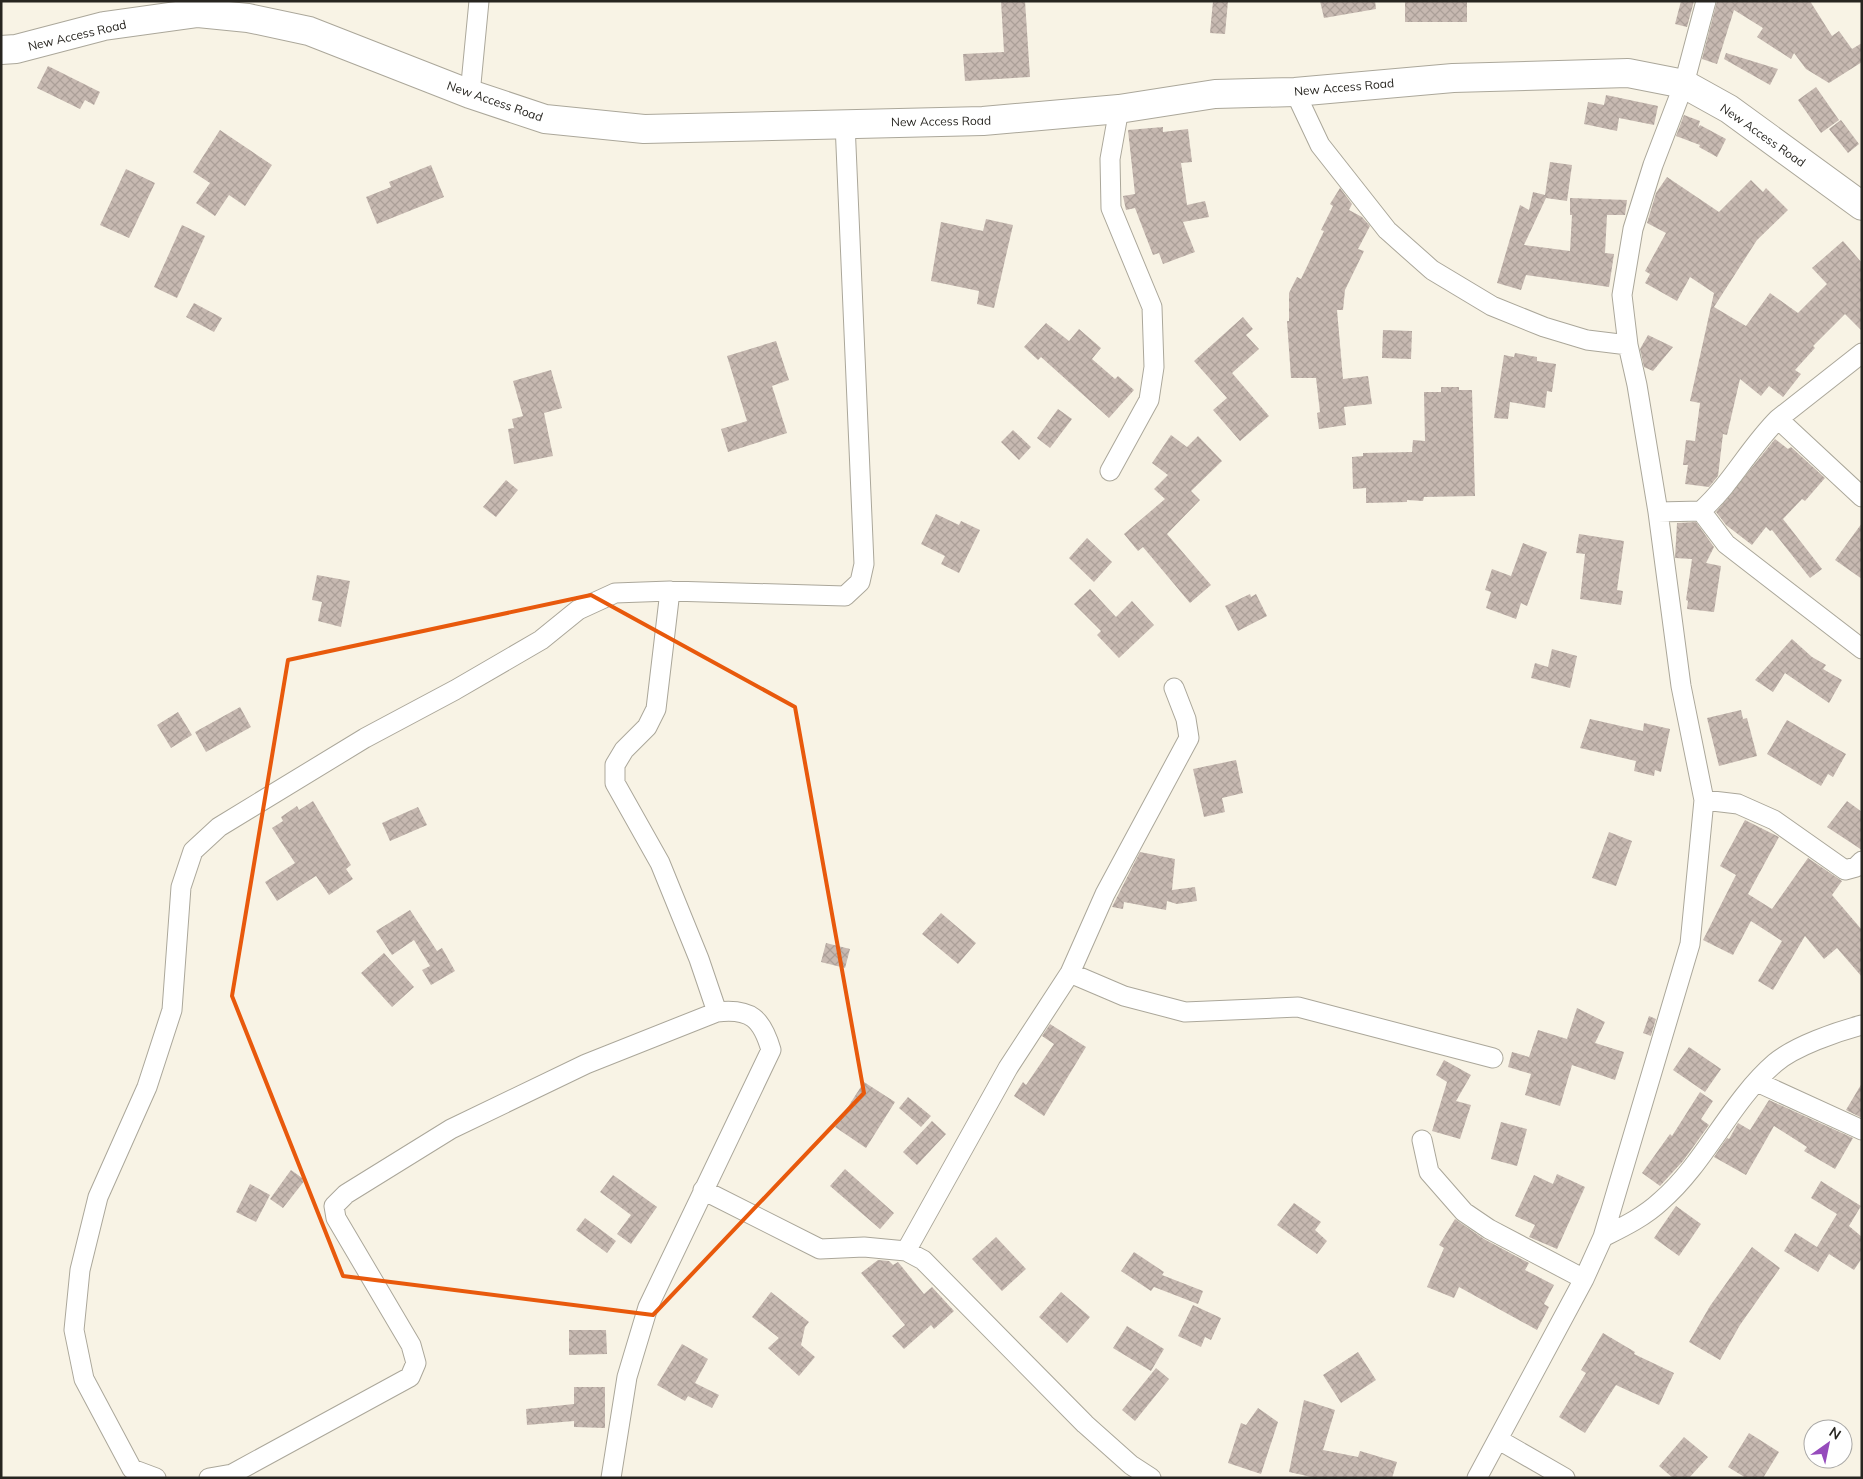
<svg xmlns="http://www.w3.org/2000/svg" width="1863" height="1479" viewBox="0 0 1863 1479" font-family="Mulish,sans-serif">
	<defs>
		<pattern id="building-cross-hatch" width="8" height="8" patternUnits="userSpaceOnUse" patternTransform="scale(1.25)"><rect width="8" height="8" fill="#c7b9b1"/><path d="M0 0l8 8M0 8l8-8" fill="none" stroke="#ab9f98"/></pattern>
	</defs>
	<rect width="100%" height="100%" fill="#f8f3e5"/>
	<path fill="url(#building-cross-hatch)" d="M1001,1H1025L1030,77L965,81L963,54L1004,52Z
		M1213,1H1228L1225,34L1210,33Z
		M1320,1H1375L1376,9L1324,18Z
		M1405,1H1467V22H1405Z
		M1681,1H1694L1687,27L1675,24Z
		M1717,1H1810L1832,36L1839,31L1852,49L1862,43V62L1829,83L1806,69L1794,53L1791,59L1757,37L1763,28L1734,10L1717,64L1702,59Z
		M1726,53L1778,69L1770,85L1724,59Z
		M48,66L100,92L94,105L85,100L80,109L37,88Z
		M1816,87L1839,120L1821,133L1798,100Z
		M1606,95L1658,106L1654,125L1619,118L1617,131L1584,124L1588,102L1604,105Z
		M1684,115L1700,121L1698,128L1700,125L1726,139L1717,157L1699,147L1700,145L1676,136Z
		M1841,120L1859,144L1848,153L1829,129Z
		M1163,127V132L1188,129L1192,162L1181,163L1187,205L1205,201L1209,217L1183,222L1195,252L1163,264L1159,253L1153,255L1135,208L1126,210L1123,196L1135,194L1128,130Z
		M220,130L272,165L245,206L229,195L215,216L196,203L210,183L193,172Z
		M1550,162L1572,165L1567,201L1546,198L1524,245L1570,251L1572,215H1570V198L1627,200L1625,215H1607L1605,253L1614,254L1609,287L1526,275L1521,290L1497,283L1520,205L1529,210L1533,192L1545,195Z
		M431,165L444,197L377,224L366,197L391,187L389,182Z
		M126,169L155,183L129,238L100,225Z
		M1667,177L1719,212L1751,180L1763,192L1766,188L1788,210L1757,240L1714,307L1746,326L1770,293L1798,313L1827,284L1812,268L1843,241L1862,263V331L1845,314L1813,346L1815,348L1795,370L1801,374L1783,397L1769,386L1761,396L1740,379L1727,435L1723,434L1718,476L1709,487L1685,484L1688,465H1683L1686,440L1695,441L1700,403L1690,401L1714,293L1690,277L1677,301L1645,283L1650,274L1645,271L1666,233L1647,223L1656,193Z
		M1340,188L1352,204L1349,210L1362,217L1370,226L1358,249L1364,251L1345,290L1343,310H1337L1343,379L1368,376L1372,404L1344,407L1346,425L1319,429L1317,413L1320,412L1316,378H1291L1287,321H1289V293L1297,277L1301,279L1324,231L1321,230L1333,206L1330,204Z
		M986,219L1013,225L994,308L977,304L979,291L931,281L941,222L983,231Z
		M182,225L205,236L177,298L154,287Z
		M194,303L222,318L214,332L186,317Z
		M1243,317L1253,329L1246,335L1259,349L1232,373L1269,416L1240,441L1213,410L1227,398L1194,361Z
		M1046,323L1069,341L1079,329L1101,348L1092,359L1115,379L1118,376L1134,390L1109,418L1041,357L1038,360L1024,347Z
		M1383,330L1412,331L1411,359L1382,358Z
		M1648,335L1673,347L1653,371L1644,367L1640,349Z
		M776,341L789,380L772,386L787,433L728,452L721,429L747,421L727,356Z
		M1515,353L1537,357V361L1556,364L1552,392L1547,391L1545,408L1510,402L1508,419L1494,418L1504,355L1514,357Z
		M551,370L562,408L544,413L553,456L514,464L508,429L514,428L512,419L523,416L513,381Z
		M1441,387H1459V390H1472L1475,496L1424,497L1423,501L1407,500V502L1366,503V488L1353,489L1352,457L1363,456V453L1412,452L1413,440L1425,441L1424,392H1441Z
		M1058,409L1072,419L1050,448L1037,438Z
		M1013,430L1031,447L1019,460L1001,442Z
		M1171,435L1187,447L1198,436L1222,461L1191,491L1200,500L1167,534L1211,585L1190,603L1143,547L1138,551L1124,534L1165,499L1154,489L1168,475L1152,463Z
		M1775,439L1788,449L1791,447L1825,478L1805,501L1802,499L1783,519L1822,569L1810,578L1772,530L1770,531L1766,527L1752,545L1726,525L1716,512Z
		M506,480L518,490L496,517L483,507Z
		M936,514L959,525L961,521L980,530L959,573L941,564L945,556L921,544Z
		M1696,522L1714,547L1706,563L1721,566L1714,612L1687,609L1688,601L1686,600L1692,559L1675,558L1677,523Z
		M1862,523V579L1835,560Z
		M1579,534L1624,541L1617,590L1623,591L1621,605L1580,599L1585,554L1576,553Z
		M1087,538L1112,562L1094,582L1069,558Z
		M1523,543L1547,552L1527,606L1521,603L1516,619L1486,608L1491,592L1485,590L1492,569L1511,576Z
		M317,575L350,581L341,627L318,621L322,602L312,600Z
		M1090,589L1116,617L1132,601L1154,625L1119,658L1097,635L1101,631L1074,604Z
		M1250,594L1251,597L1256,594L1267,616L1238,631L1225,606Z
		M1792,639L1812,657L1826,665L1823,669L1842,680L1829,703L1785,673L1773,692L1755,680Z
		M1552,649L1577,656L1570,688L1531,678L1535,663L1548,667Z
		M240,707L251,727L206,752L195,732Z
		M1741,710L1743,719L1747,718L1757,756L1719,766L1707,718Z
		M178,712L192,735L171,748L157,725Z
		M1590,719L1643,731L1644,723L1670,729L1661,772L1655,770L1654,776L1634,771L1636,761L1580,748Z
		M1787,720L1846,754L1833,777L1828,774L1821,786L1767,754Z
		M1236,760L1243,793L1222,798L1225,812L1204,817L1193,769Z
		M313,801L351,865L346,869L353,879L329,895L316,876L277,901L265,882L295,863L272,828L283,821L281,817L297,806L299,810Z
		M1847,801L1862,812V850L1827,827Z
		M418,807L427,825L390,841L382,823Z
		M1745,820L1779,837L1748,894L1772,909L1808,858L1842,881L1832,895L1862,930V977L1837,948L1824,959L1805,936L1773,990L1758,981L1782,941L1751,921L1733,955L1703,940L1736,875L1720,866Z
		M1609,832L1632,841L1616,886L1592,878Z
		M1140,852L1175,859L1172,890L1195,887L1197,901L1177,904L1167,901L1166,910L1124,902L1123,909L1112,907Z
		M410,910L437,951L442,948L455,971L431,985L422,970L430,966L414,940L392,955L376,931Z
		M941,913L976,943L958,964L922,934Z
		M826,943L850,949L845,968L821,962Z
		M384,953L414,987L392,1007L361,973Z
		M1577,1008L1605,1022L1595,1043L1624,1052L1615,1080L1572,1065L1560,1106L1525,1095L1531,1074L1508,1067L1512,1052L1529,1057L1538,1030L1567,1039Z
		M1649,1016L1656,1019L1651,1036L1643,1033Z
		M1050,1024L1086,1047L1044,1116L1014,1096L1023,1082L1026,1085L1054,1044L1042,1036Z
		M1689,1047L1721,1069L1705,1092L1673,1070Z
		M1444,1060L1471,1075L1456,1101L1471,1105L1460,1139L1432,1131L1447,1082L1436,1075Z
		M864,1082L895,1102L866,1148L835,1127Z
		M1862,1083V1118L1846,1110Z
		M1700,1092L1713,1101L1701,1119L1709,1125L1683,1161L1660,1186L1642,1173L1670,1134L1672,1136Z
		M908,1097L931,1116L921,1127L899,1108Z
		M1769,1100L1853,1138L1835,1169L1804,1151L1807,1147L1774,1126L1746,1175L1714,1157L1727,1138L1729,1139L1738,1123L1750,1130Z
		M932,1121L946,1134L917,1165L903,1152Z
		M1501,1122L1527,1129L1517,1166L1491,1159Z
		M845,1169L894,1213L880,1229L830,1186Z
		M291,1170L305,1180L283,1208L270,1199Z
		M1557,1174L1585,1187L1557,1249L1529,1237L1535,1225L1515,1216L1534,1175L1553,1184Z
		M613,1175L657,1207L631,1244L617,1234L631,1215L600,1192Z
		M1821,1181L1861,1206L1849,1226L1862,1237V1258L1854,1270L1829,1254L1818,1272L1784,1251L1795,1233L1817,1247L1837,1214L1811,1198Z
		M250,1184L270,1195L256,1222L236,1212Z
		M1294,1203L1321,1222L1315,1230L1327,1241L1317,1254L1277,1225Z
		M1676,1206L1701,1224L1679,1256L1654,1238Z
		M585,1218L616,1241L607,1253L576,1230Z
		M1455,1219L1484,1239L1529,1263L1525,1270L1554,1285L1544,1304L1549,1307L1537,1330L1459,1287L1454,1298L1427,1287L1444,1248L1439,1245Z
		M996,1237L1026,1269L1002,1291L972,1259Z
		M1752,1247L1780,1268L1740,1325L1720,1360L1689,1342L1710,1306Z
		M1134,1252L1164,1272L1162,1275L1203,1291L1198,1304L1154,1287L1151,1291L1121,1271Z
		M878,1260L889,1261L893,1265L898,1262L924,1294L932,1287L954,1311L934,1329L931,1325L904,1349L892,1336L905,1325L861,1273Z
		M771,1292L809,1322L805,1327L801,1345L815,1357L799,1376L768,1348L779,1338L752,1317Z
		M1061,1292L1090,1317L1067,1343L1039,1317Z
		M1193,1305L1221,1318L1211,1340L1205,1337L1201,1347L1178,1336Z
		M1127,1326L1164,1349L1151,1371L1113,1348Z
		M569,1330H606L607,1354L569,1355Z
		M1603,1333L1635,1352L1634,1354L1674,1373L1659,1405L1616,1385L1585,1433L1559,1417L1586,1373L1581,1370Z
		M682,1344L708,1359L695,1383L719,1395L712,1408L688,1396L685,1401L657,1385Z
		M1358,1352L1376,1380L1341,1403L1323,1375Z
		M1156,1368L1169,1379L1135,1421L1122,1410Z
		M574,1387H605V1428L574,1427V1421L527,1425L526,1409L574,1404Z
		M1304,1400L1335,1410L1323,1450L1358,1457L1360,1451L1397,1462L1392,1478H1316L1289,1472Z
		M1258,1408L1278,1422L1261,1474L1228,1463L1241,1423L1246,1425Z
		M1749,1433L1779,1452L1763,1478H1746L1728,1467Z
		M1684,1437L1708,1457L1689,1478H1673L1659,1466Z"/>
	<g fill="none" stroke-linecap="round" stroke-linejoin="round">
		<g stroke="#aba79a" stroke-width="21">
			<path id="minor" d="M1295,92L1320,145L1387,230L1432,270L1492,306L1544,327L1587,340L1628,345
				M470,94L479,1
				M1862,353L1778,419L1862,497
				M1110,471L1149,400L1154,367L1152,307L1111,208L1110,159L1119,109
				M1701,511L1726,544L1862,649
				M1658,512L1701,511C1732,483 1749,448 1778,419
				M670,591L656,709L647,727L624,750L615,765V783L660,863L699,959L717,1012
				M1704,800L1738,804L1774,820L1845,870L1856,867L1862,861
				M1070,973L1124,996L1185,1012L1298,1007L1493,1058
				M1757,1082L1862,1130
				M1422,1140L1429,1172L1464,1212L1489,1229L1584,1279
				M703,1190L820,1249L864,1247L906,1251L923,1260L1085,1424L1131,1465L1151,1478
				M1603,1237C1623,1227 1644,1217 1661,1201C1706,1162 1730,1102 1775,1063C1795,1046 1836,1032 1862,1025
				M906,1251L1008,1068L1070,973L1105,894L1189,738L1186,719L1174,688
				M1499,1440L1565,1478
				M156,1478L132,1469L84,1379L74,1330L80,1270L98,1197L147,1087L172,1010L181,887L193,851L219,827L365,738L455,690L541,640L578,610L615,593L670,591L845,596L860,582L864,564L845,123
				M209,1478L232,1474L410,1377L416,1363L411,1345L336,1218L334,1206L346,1194L451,1129L586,1064L717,1012C751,1008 762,1019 771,1050L648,1307L627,1377L611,1478
				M1477,1478L1584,1279L1603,1237L1690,944L1704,800L1681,686L1658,512L1637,385L1628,345L1622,295L1633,229L1653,165L1684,84L1706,1"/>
		</g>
		<g stroke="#aba79a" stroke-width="30">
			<path id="secondary" d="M1,50L16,49L104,26L198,13L248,18L309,31L470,94L545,119L644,129L983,121L1119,109L1215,94L1295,92L1453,78L1628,73L1684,84L1729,109L1862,206"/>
		</g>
		<use href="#minor" stroke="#fff" stroke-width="19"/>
		<use href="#secondary" stroke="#fff" stroke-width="28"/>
	</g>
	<path fill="none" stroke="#e8590c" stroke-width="4" stroke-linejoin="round" d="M591,595L795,707L864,1093L653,1315L343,1276L232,996L288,660Z"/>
	<g text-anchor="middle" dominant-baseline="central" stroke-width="5" stroke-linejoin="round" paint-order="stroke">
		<g font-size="12" fill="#272520" stroke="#fff">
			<text transform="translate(77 35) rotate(-13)">New Access Road</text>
			<text transform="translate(1344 87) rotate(-5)">New Access Road</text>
			<text transform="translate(495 101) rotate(19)">New Access Road</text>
			<text transform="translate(941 121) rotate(-1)">New Access Road</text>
			<text transform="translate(1763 135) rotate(35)">New Access Road</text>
		</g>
	</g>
	<rect width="1863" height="1479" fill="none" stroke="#272520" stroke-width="5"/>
	<g transform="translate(1828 1444) rotate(33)"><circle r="24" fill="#ffffff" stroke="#a9a8a6"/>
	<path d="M0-4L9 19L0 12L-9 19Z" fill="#964bbc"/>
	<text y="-8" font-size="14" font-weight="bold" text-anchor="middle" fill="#272520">N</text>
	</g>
</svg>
